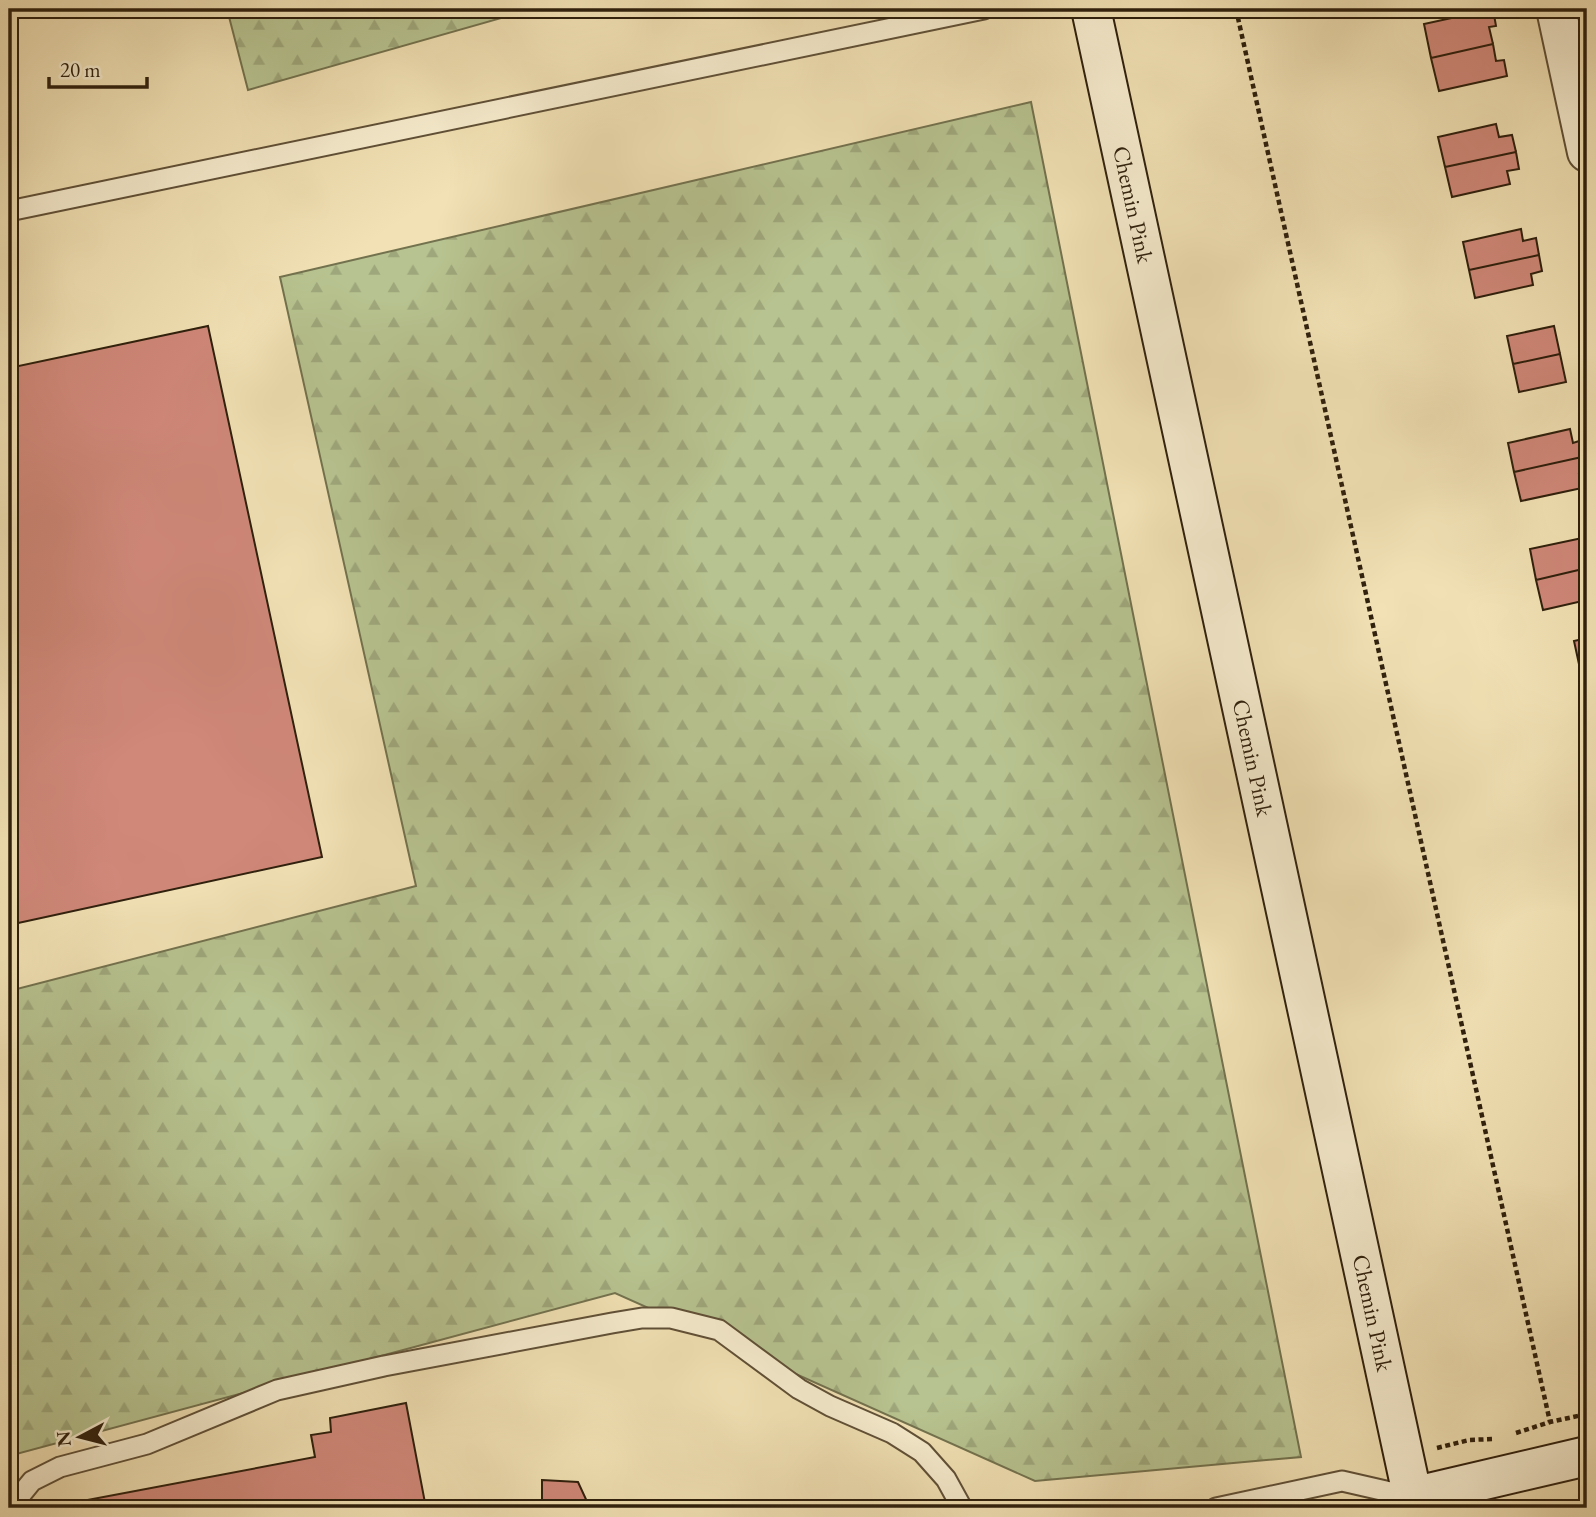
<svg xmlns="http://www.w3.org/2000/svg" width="1596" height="1517" viewBox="0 0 1596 1517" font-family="'EB Garamond',serif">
	<defs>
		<pattern id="forest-firs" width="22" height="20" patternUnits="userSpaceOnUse" patternTransform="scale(1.75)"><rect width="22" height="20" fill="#b7c390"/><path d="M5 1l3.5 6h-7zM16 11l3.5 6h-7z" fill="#9ea77b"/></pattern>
	</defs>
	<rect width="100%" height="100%" fill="#f1e1b4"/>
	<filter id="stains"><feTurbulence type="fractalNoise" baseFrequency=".00286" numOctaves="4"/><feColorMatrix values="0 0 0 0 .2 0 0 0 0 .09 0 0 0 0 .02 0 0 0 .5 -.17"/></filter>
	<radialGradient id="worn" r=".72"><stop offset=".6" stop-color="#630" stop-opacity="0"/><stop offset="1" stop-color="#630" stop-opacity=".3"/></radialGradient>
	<path fill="url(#forest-firs)" stroke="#73724e" stroke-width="2" d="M227,9H533L248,90Z
		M1031,102L1301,1457L1035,1481L615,1293L9,1456V991L416,886L280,277Z"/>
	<path fill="#d08879" stroke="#2f200d" stroke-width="2" d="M1493,9L1496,26L1489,27L1493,44L1431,58L1424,24Z
		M1493,44L1496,61L1504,60L1507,76L1439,91L1431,58Z
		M1496,124L1499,137L1512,135L1516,152L1445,167L1438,137Z
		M1516,152L1519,169L1507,171L1510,184L1452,197L1445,167Z
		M1521,229L1523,241L1536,238L1539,255L1469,270L1463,242Z
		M1539,255L1542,271L1531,274L1533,285L1475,298L1469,270Z
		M208,326L322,857L9,925V368Z
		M1554,326L1560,354L1513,364L1507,336Z
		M1560,354L1566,382L1519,392L1513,364Z
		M1570,429L1573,443L1579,441L1582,457L1514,472L1508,443Z
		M1582,457L1586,473L1579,474L1582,488L1521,501L1514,472Z
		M1587,537V568L1536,580L1530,549Z
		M1587,568V600L1543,610L1536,580Z
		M1587,638V677L1582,678L1574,641Z
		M1587,677V703L1582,678Z
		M406,1403L426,1508H45L315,1457L311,1435L331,1432L330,1418Z
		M542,1480L578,1482L590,1508H542Z"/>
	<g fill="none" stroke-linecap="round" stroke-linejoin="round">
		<g stroke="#605037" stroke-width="23">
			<path id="lane" d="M9,211L984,9
				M10,1508L32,1481L60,1467L147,1444L277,1390L384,1366L612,1323L642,1318H671L719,1330L799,1389L830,1406L892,1433L922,1452L946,1479L962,1508
				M1216,1508L1342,1481L1412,1497
				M1385,1508L1412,1497"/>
		</g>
		<g stroke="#605037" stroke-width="42">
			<path id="street" d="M1556,9L1587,152"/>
		</g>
		<g stroke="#2f200d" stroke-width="42">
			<g id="secondary">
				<path id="s1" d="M1091,9L1415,1508"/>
				<path d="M1412,1497L1587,1456"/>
			</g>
		</g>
		<path stroke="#2f200d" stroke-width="4.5" stroke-dasharray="5 3.5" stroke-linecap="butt" d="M1236,9L1550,1422
			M1516,1433L1550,1422L1587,1414
			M1437,1448L1469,1440L1494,1439"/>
		<use href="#lane" stroke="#f6ecce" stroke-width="19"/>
		<use href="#street" stroke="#f6ecce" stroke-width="38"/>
		<use href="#secondary" stroke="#f6ecce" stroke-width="38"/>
	</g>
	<g text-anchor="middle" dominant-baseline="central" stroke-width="5" stroke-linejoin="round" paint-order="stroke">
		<g font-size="23" fill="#2f200d" stroke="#f6ecce">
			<text stroke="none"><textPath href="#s1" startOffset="200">Chemin Pink</textPath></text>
			<text stroke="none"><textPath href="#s1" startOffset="766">Chemin Pink</textPath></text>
			<text stroke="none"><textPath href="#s1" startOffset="1334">Chemin Pink</textPath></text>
		</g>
	</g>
	<rect width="1596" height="1517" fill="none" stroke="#f1e1b4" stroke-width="35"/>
	<rect x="10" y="10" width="1575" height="1496" fill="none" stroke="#2f200d" stroke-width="3.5"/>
	<rect x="18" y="18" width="1561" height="1482" fill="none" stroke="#2f200d" stroke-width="2"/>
	<g transform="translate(80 1437) rotate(263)" stroke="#f6ecce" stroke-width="5" paint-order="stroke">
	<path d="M0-5L12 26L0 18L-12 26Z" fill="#2f200d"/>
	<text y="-10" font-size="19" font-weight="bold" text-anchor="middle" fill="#2f200d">N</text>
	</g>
	<path d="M49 77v10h98v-10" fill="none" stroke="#2f200d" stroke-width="3.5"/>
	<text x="60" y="77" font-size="21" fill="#2f200d" stroke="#f6ecce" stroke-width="5" paint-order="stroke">20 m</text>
	<rect width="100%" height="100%" filter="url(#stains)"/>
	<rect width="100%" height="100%" fill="url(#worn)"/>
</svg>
